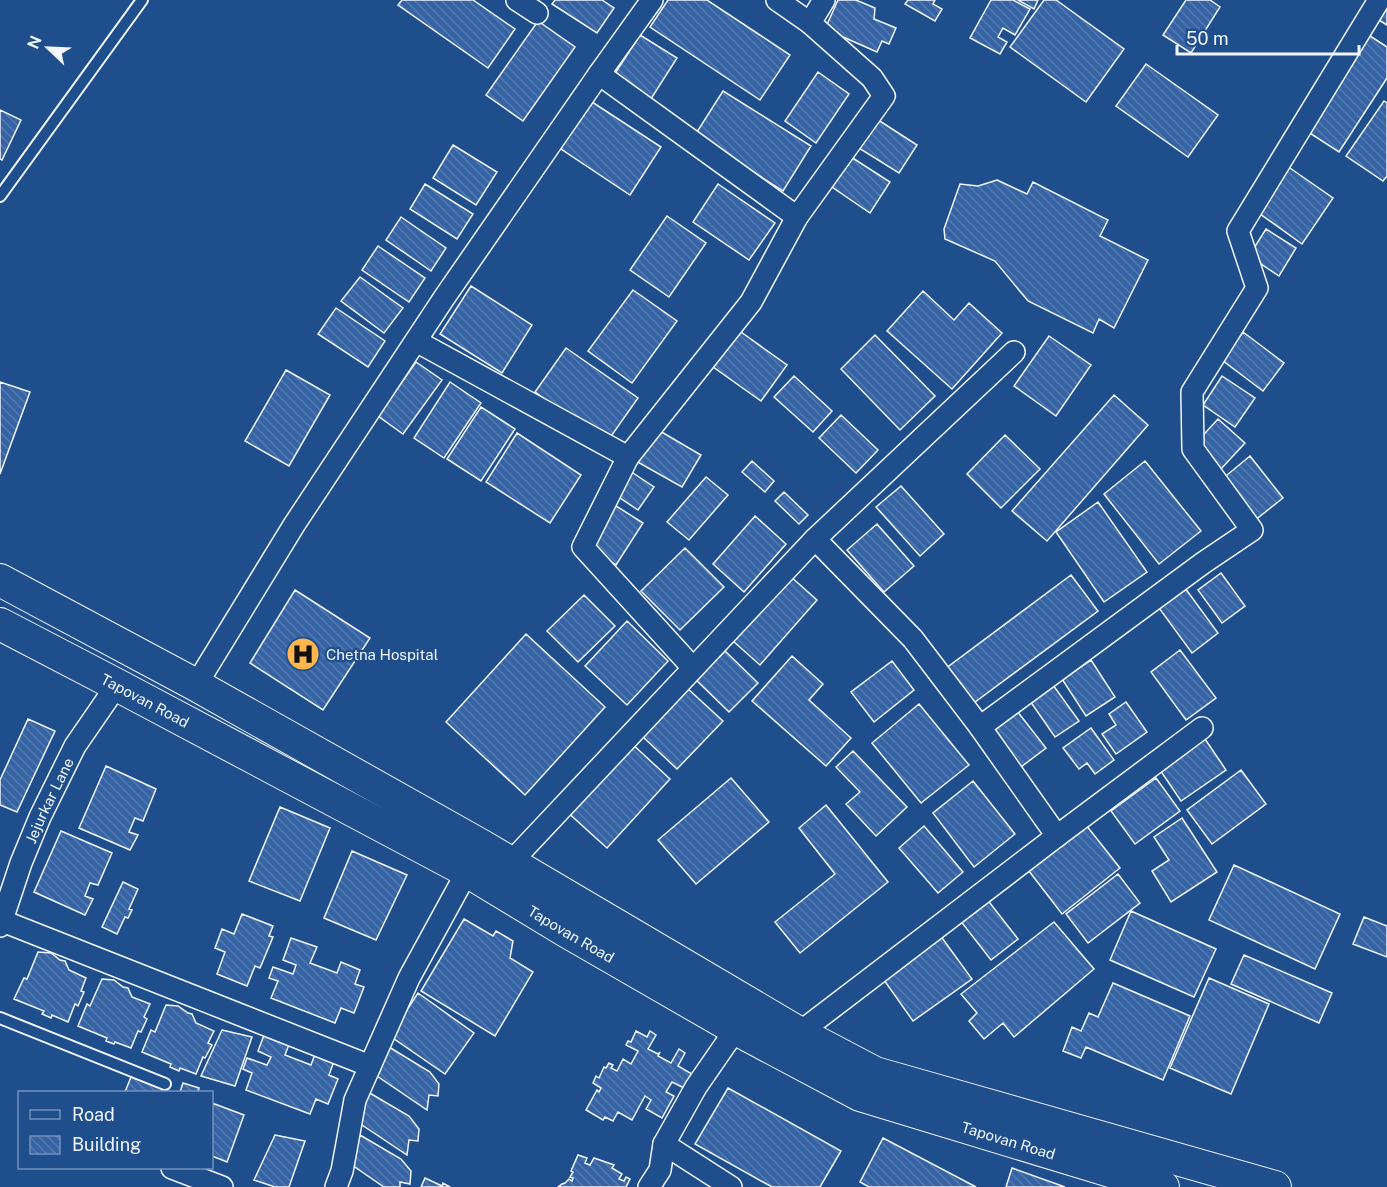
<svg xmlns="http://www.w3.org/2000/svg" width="1387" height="1187" viewBox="0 0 1387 1187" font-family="'Public Sans',sans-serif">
	<defs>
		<pattern id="building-back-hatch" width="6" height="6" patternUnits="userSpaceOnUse" patternTransform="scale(1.5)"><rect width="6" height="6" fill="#3563a3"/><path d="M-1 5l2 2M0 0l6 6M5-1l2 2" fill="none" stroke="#537ab1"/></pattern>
	</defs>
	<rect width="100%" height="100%" fill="#1f4e8c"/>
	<path fill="url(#building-back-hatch)" stroke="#f2f6ff" stroke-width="1.5" d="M402,0H473L515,29L488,68L398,5Z
		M555,0H602L614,8L597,33L552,4Z
		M668,0H707L790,55L760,100L650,27Z
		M838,0H856L875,8L874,19L896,28L889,44L882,41L877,52L825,29Z
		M908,0H935L933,4L942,9L935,21L905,4Z
		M991,0H1013L1030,9L1015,35L1003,28L998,37L1007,42L1000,54L970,38Z
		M1018,0H1038L1034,9Z
		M1044,0H1056L1124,49L1086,102L1010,47Z
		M1186,0H1210L1220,7L1191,53L1163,35Z
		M1387,0V25L1374,17Z
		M538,21L575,47L523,121L486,95Z
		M1367,34L1387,47V78L1339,152L1305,130Z
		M640,35L677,58L649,102L612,78Z
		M1146,64L1218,115L1188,157L1116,106Z
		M818,72L849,94L816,143L785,121Z
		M723,91L811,146L783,191L695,135Z
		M589,100L661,147L630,195L558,147Z
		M1384,101L1387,103V176L1383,181L1346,156Z
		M0,110L21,120L2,160L0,159Z
		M872,116L917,145L899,173L854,145Z
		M453,145L497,172L476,205L433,178Z
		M848,155L890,182L870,213L829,185Z
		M1287,166L1333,198L1302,244L1256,211Z
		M997,180L1027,194L1033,182L1108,220L1100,236L1148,260L1114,328L1099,319L1093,333L1028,301L995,261L945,239L944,229L960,184L978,186Z
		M425,184L473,214L457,239L410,209Z
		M718,184L775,223L749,260L693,222Z
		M667,216L706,243L669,297L630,270Z
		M401,217L446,248L431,271L386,240Z
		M1266,229L1296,248L1279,276L1249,256Z
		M378,246L425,278L409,302L362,270Z
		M360,277L403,308L384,333L341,301Z
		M471,286L532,325L502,373L440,334Z
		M633,290L677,321L632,383L588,351Z
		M923,291L954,320L969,303L1002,333L952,389L887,331Z
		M336,308L385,341L368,367L318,334Z
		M734,327L787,365L761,401L709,364Z
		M1243,332L1284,363L1263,391L1222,360Z
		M875,335L935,396L900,430L841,369Z
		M1049,336L1091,365L1056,416L1014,386Z
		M566,348L638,398L607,442L535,392Z
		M416,362L442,380L403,434L378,416Z
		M286,370L330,395L289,466L245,441Z
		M794,376L832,411L813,432L774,397Z
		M1222,376L1255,398L1235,427L1203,405Z
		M0,382L30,392L0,474Z
		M450,382L481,403L444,458L414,438Z
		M1114,395L1148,425L1047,541L1012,511Z
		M481,407L515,429L481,481L447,459Z
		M841,415L878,450L856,473L819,438Z
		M1218,419L1245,443L1221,469L1195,444Z
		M653,427L701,455L682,487L634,460Z
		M517,433L581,475L550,523L486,482Z
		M1005,435L1040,469L1001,508L967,474Z
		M1250,456L1283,498L1254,521L1221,480Z
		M752,461L774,481L765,492L742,472Z
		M1145,461L1201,531L1159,564L1104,494Z
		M630,471L654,487L638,510L614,494Z
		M706,477L728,495L689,540L667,522Z
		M901,486L944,534L920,556L876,507Z
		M784,492L808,515L799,524L775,501Z
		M1098,502L1147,572L1104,602L1056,532Z
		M613,504L643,523L616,565L586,546Z
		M755,516L786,544L744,592L713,564Z
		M877,524L914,566L884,592L847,550Z
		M685,548L724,587L680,630L641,591Z
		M1221,573L1245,606L1222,623L1198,590Z
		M1071,575L1098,611L971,705L945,669Z
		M790,576L817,600L760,665L733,641Z
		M1185,588L1218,633L1192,653L1159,608Z
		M295,590L370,638L323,710L250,663Z
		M584,595L615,626L578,662L547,631Z
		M627,621L668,661L627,705L585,666Z
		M526,634L605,707L525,795L446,722Z
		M1180,650L1216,698L1186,720L1151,672Z
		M725,651L758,683L729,712L696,680Z
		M792,656L823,684L809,700L851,738L826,766L752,701Z
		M1091,660L1115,697L1086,716L1062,679Z
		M892,661L914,690L874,722L851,692Z
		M1053,685L1079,721L1055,737L1030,701Z
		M687,688L723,721L677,769L642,736Z
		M1126,702L1147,732L1116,754L1102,734L1116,725L1109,714Z
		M919,704L969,765L921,803L872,743Z
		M1017,711L1046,748L1017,770L989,733Z
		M28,719L55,731L17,812L0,805V780Z
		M1091,728L1114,760L1095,774L1087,763L1079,769L1063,748Z
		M1205,739L1226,770L1181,801L1160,770Z
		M629,741L670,779L607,848L566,811Z
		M853,751L907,807L876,836L846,804L860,792L836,767Z
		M106,766L156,789L143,821L135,818L129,832L138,835L130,850L79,828Z
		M1241,770L1266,804L1212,844L1187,810Z
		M731,778L769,822L696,884L658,840Z
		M1156,778L1180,811L1135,844L1111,811Z
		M973,781L1015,834L974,867L933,813Z
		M826,805L888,882L800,953L775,922L835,874L799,828Z
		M280,807L330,828L300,901L249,881Z
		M1182,818L1217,872L1171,902L1152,871L1169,860L1154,837Z
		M1086,825L1120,868L1062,914L1029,871Z
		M924,826L963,872L938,893L899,848Z
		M61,831L112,853L98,885L90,883L85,896L93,899L85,915L34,892Z
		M352,851L407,875L376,940L324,918Z
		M1234,865L1340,914L1315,969L1209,920Z
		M1118,874L1140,903L1088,943L1066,914Z
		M123,882L138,889L129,909L132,910L128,918L125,917L117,934L102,927Z
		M986,898L1018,939L991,960L959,919Z
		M1131,911L1216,949L1194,997L1110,960Z
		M242,914L273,926L269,936L273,937L260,968L255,966L247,986L217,974L225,952L215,948L222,929L234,934Z
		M1364,917L1387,926V957L1353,944Z
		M464,919L493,936L496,931L513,941L510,958L533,972L495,1036L421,991Z
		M1054,922L1094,969L1014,1037L1003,1023L984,1039L969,1021L977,1013L961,994Z
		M937,931L972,979L913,1021L879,973Z
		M291,938L317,947L310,963L337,973L341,962L360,970L355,984L364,987L354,1013L341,1008L335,1023L271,998L278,981L269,978L273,967L293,974L296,965L283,960Z
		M38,952L51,953L60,960L65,961L69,970L86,978L81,991L84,992L78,1006L75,1004L68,1022L52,1015L51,1018L42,1014L44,1011L14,999L24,978L27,979Z
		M1244,955L1332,993L1319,1023L1231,984Z
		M1209,978L1269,1004L1231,1094L1170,1068Z
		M102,979L114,980L123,987L128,988L132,997L150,1004L144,1017L147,1019L141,1032L138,1031L131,1048L115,1042L114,1044L106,1041L107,1038L78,1026L87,1004L90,1006Z
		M1113,983L1190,1016L1163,1080L1086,1047L1081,1058L1063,1051L1072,1027L1081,1031L1089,1013L1098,1017Z
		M418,993L474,1033L445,1074L390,1036Z
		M166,1005L178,1006L188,1013L192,1014L196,1023L214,1031L208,1043L212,1045L205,1058L203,1057L196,1074L180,1068L179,1071L170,1067L171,1064L142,1052L151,1030L155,1032Z
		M222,1030L252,1037L235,1086L201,1076Z
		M266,1030L291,1039L285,1055L311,1065L315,1054L334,1061L329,1075L338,1079L328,1104L316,1099L310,1114L246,1090L252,1073L243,1069L247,1058L267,1065L271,1057L258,1051Z
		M636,1031L647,1037L650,1031L656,1035L648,1049L658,1054L660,1052L658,1056L671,1063L679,1049L685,1053L678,1066L692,1074L684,1088L672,1082L666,1092L674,1096L662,1118L646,1109L651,1100L645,1096L632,1120L618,1112L613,1121L605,1117L603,1120L586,1110L597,1090L599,1092L601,1088L593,1083L596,1076L599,1078L604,1067L606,1068L609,1063L613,1065L611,1068L617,1071L623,1059L631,1064L638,1051L626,1045L628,1041L631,1042Z
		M389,1047L430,1072L439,1084L438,1096L429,1095L427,1110L377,1076Z
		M131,1077L163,1089L162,1092H125Z
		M183,1083L199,1088L198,1092H180Z
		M728,1088L841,1151L820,1187H772L695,1144Z
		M368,1092L409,1116L419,1129L418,1141L409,1140L407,1155L356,1121Z
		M212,1103L244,1115L227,1162L212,1156Z
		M275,1135L305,1141L289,1187H275L254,1180Z
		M360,1135L401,1159L411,1171L410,1184L400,1182V1187H384L349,1163Z
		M883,1138L976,1187H869L860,1182Z
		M578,1155L587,1158L585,1163L590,1165L594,1158L614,1165L612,1168L622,1174L619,1179L624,1181L626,1177L630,1179L626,1187H558L562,1184L565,1183L569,1179L572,1181L573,1178L570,1177L573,1172L571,1171Z
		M1012,1168L1065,1187H1006Z
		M425,1178L442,1186L443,1183L450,1187H421Z"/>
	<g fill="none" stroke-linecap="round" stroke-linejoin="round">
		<g stroke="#f2f6ff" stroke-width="14">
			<path id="service" d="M0,196L142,0
				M0,1018L165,1084"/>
		</g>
		<g stroke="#f2f6ff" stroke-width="24">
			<g id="minor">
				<path d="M517,0L537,13"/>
				<path d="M777,0L810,23L824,0"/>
				<path d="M599,74L797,217"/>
				<path d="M416,341L628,457"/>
				<path d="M815,539L1014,352"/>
				<path d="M693,668L583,547L628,457L751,302L797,217L884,96L872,78L810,23"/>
				<path d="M196,685L294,525L444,298L599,74L652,0"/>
				<path d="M980,727L1203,563L1252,530L1193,449L1192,392L1257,288L1238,231L1379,0"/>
				<path d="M511,862L815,539L913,639L980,727L1057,836"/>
				<path d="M0,920L370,1066"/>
				<path id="s1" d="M0,926L21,863L40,817L75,746L117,685"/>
				<path d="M799,1033L1057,836L1202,728"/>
				<path d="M664,1144L731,1187"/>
				<path d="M172,1168L222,1187"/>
				<path d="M336,1187L342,1171L355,1100L409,978L473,861"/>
				<path d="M649,1187L660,1170L664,1144L696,1087L736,1029"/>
			</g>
		</g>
		<g stroke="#f2f6ff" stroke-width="34">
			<g id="secondary">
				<path d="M0,580L196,685L482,846L799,1033L875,1073L1275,1187"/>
				<path id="s2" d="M0,624L117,685L467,871L566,931L736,1029L860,1095L1163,1187"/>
			</g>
		</g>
		<use href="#service" stroke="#1f4e8c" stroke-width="10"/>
		<use href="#minor" stroke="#1f4e8c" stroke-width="21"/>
		<use href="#secondary" stroke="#1f4e8c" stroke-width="32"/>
	</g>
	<defs>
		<g id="hospital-disc" transform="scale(1.725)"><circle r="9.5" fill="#ffb74d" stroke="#1f4e8c"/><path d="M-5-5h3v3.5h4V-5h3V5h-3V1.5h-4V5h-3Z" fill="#111"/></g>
	</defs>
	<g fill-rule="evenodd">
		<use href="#hospital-disc" x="303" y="654"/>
	</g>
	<g text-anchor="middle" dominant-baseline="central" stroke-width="4.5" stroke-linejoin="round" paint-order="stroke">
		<g font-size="15" fill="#f2f6ff" stroke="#1f4e8c" text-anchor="start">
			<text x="326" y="654">Chetna Hospital</text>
		</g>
		<g font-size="15" fill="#f2f6ff" stroke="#1f4e8c">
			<text stroke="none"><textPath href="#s2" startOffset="164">Tapovan Road</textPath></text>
			<text stroke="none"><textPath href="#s1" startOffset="135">Jejurkar Lane</textPath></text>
			<text stroke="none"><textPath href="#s2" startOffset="650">Tapovan Road</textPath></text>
			<text stroke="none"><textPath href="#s2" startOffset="1136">Tapovan Road</textPath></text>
		</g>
	</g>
	<rect x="18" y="1091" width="195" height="78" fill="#1f4e8c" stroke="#7391ba" stroke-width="1.5"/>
	<rect x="30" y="1110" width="30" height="9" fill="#1f4e8c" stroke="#7391ba" stroke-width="1.5"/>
	<text x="72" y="1121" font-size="18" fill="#f2f6ff">Road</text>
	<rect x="30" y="1136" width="30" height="18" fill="url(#building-back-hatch)" stroke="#7391ba" stroke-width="1.5"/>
	<text x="72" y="1151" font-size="18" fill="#f2f6ff">Building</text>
	<g transform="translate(48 48) rotate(293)" stroke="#1f4e8c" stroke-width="4.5" paint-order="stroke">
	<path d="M0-4.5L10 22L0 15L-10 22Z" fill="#f2f6ff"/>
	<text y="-9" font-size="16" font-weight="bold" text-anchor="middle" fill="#f2f6ff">N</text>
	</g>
	<path d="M1177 45v9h182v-9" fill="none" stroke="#f2f6ff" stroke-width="3"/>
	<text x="1186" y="45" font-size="18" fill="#f2f6ff" stroke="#1f4e8c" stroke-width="4.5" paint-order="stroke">50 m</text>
</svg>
